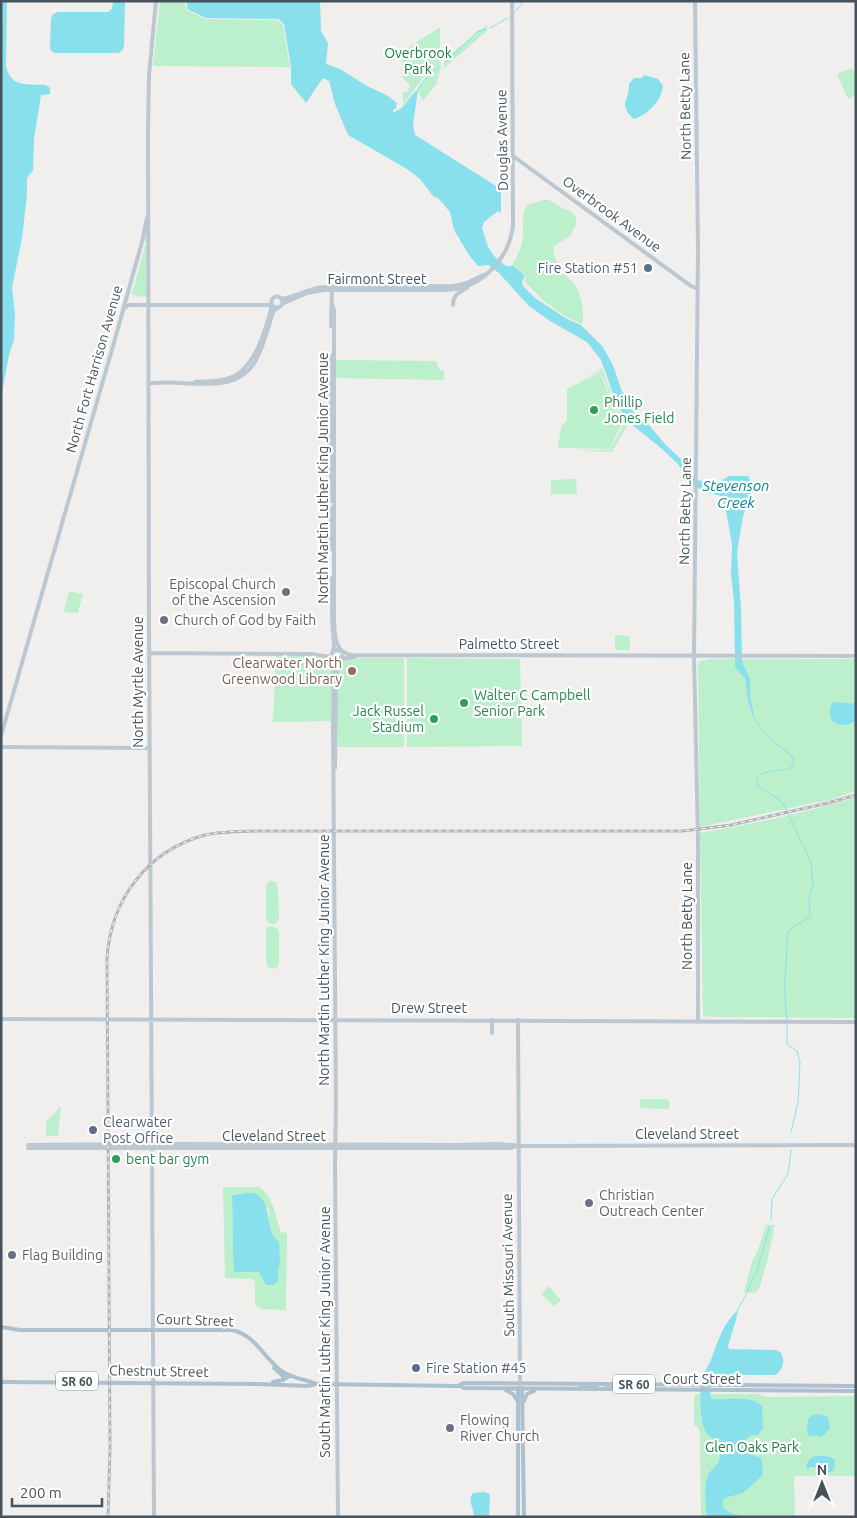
<svg xmlns="http://www.w3.org/2000/svg" width="857" height="1518" viewBox="0 0 857 1518" font-family="Ubuntu,sans-serif">
	<rect width="100%" height="100%" fill="#f1eeee"/>
	<path fill="#bcefcb" fill-rule="evenodd" d="M160,1H185L186,10L206,19L277,20L283,25L290,67L153,66Z
		M487,26V31L444,68V60L481,29Z
		M440,27V65C426,69 412,94 403,106V92H407L410,86L409,84L403,79L402,52Z
		M441,65C441,72 437,76 437,84L431,90L423,101L419,93L418,87L434,69Z
		M852,68L856,76V95L848,99L837,74Z
		M544,200H549L562,208L571,211L576,218V225L570,236L553,247C554,255 556,262 561,270C565,276 573,281 577,288C581,297 585,314 582,324L568,318L545,302L526,283L525,280V274L512,265C517,257 522,247 523,237C524,224 520,217 527,205Z
		M147,230V296L144,297L132,295V293L146,243L144,238Z
		M336,360L434,361H436L439,369L444,371V378L443,380L336,378L335,361Z
		M602,368C608,384 617,412 628,424L612,452L577,450H610L623,426L601,372L599,371L583,380Z
		M600,372L621,425L610,449L558,448L561,427L567,420V389Z
		M576,479L577,494H551V480Z
		M69,591L83,594L78,613L64,612Z
		M615,635L630,636V650H615Z
		M276,656H311L331,659L333,664L331,721L273,722Z
		M364,658H404V747H338C338,729 333,673 342,660Z
		M407,658L520,659L522,746L407,747Z
		M710,659H856V791L829,800L700,827L698,665L700,661Z
		M856,797V1018L712,1017L703,1016L700,833C752,824 805,813 856,797Z
		M271,881L276,882L278,887L279,920L275,924L268,923L266,919V887L267,883Z
		M270,926L277,928L279,932V964L276,968L273,969L268,967L266,961V931L267,928Z
		M640,1099H667L670,1102L669,1109L640,1108Z
		M60,1107H61L58,1136H46V1122Z
		M223,1187H259C274,1197 275,1216 281,1232L287,1233L286,1310L261,1309L255,1305V1282L252,1279L225,1278ZM255,1193L269,1210V1220L279,1255L280,1262L278,1271L234,1272C232,1246 233,1221 232,1194Z
		M766,1225H775L767,1262L760,1286L756,1293L744,1292L752,1262L758,1250Z
		M549,1286L561,1300L554,1306L541,1294Z
		M696,1394H759L766,1397L856,1396V1476H794L795,1517H701L700,1433L698,1427L694,1425V1397Z"/>
	<path fill="#88e0ed" d="M1,1H7L6,66C10,88 29,84 46,85L50,88V94L41,95L34,139L33,170L27,178V195L22,238L12,288L15,314L14,340L9,355L1,398Z
		M113,1H125L124,46L122,51L118,53H55L51,51L50,48L51,18L53,14L58,12H108L112,9Z
		M187,1H320L321,31L328,43L326,64L340,69L367,86L388,96L397,103L396,108L393,110V112C404,111 409,96 418,89L413,126L415,135L501,189V213L498,211L484,222L482,228L488,247L494,256L506,266H513L525,275L522,282L523,286L535,298L567,319L581,325L603,347L613,365L621,389L634,413L648,424L665,444L682,460L694,478L701,481H721L729,476H748L752,483V492L743,516L737,552L741,609L742,662L750,678V697L755,720C747,705 748,694 745,678L737,670L735,666L734,601L731,574L732,544L726,511L721,496L703,491L688,482L687,478L678,464L662,449L624,418L612,391L601,360L587,342L550,321L529,306L499,273L488,265L478,266L469,255L454,230L450,212L438,198L433,196L420,179L407,169L348,135L335,104L329,81L323,78L306,103L291,84V67L284,24L278,19L206,18L187,9Z
		M645,75L658,79L663,86C661,101 649,114 634,119C617,105 630,100 629,84L634,78H641Z
		M836,702L856,704V718L854,722C847,726 839,726 832,721C829,717 829,707 832,703Z
		M246,1193H255C274,1204 264,1230 279,1242L280,1262L278,1271V1282L273,1285H266L259,1272H234C232,1246 233,1221 232,1195Z
		M738,1310L736,1320L728,1346L729,1349L775,1350L780,1352C786,1361 783,1368 776,1375H712L710,1397L712,1399C728,1401 749,1394 762,1406L763,1428L758,1435C751,1435 746,1436 745,1444L750,1454L761,1458L763,1467L762,1476L743,1493L728,1497L723,1500V1508C729,1512 735,1516 743,1516C745,1517 748,1516 751,1517H707C706,1504 704,1490 707,1479C710,1466 721,1469 720,1452C719,1438 708,1439 704,1428C700,1418 699,1388 702,1378C704,1372 708,1366 711,1360C717,1343 723,1323 738,1310Z
		M819,1414L828,1417L830,1429L821,1437L814,1435L810,1437L807,1433L808,1419L811,1416Z
		M824,1456L831,1457L835,1460L834,1471L829,1472L823,1475L815,1467H810L807,1470L806,1465C810,1457 815,1455 824,1456Z
		M484,1492L490,1494L489,1517H474C474,1508 467,1501 473,1493Z"/>
	<g fill="none" stroke-linecap="round" stroke-linejoin="round">
		<path stroke="#88e0ed" stroke-width="1" d="M515,12L524,1
			M490,28L508,18
			M446,62L477,32L486,29
			M418,89C424,80 430,72 440,66
			M755,720L769,738L793,757C794,761 794,765 790,768C783,773 749,767 759,787L778,799L784,805L811,862L813,884L809,899L810,916L804,921L794,926L789,931L787,936L786,969L784,984L787,1020
			M787,1024V1041L788,1045L797,1051L800,1062L798,1102L791,1132
			M771,1220L772,1199L788,1174L791,1150
			M737,1311L747,1293L751,1282L757,1271L770,1226"/>
		<path stroke="#bbc8d2" stroke-width="4" d="M695,1L698,250L694,656L698,839V1021
			M513,156L691,286L698,289
			M271.5 302a5.5 5.5 0 1 1 11 0a5.5 5.5 0 1 1-11 0Z
			M281,299C296,297 309,288 324,287L454,286L467,283L483,275
			M282,304L307,293L324,290H445C481,289 509,260 513,225L512,1
			M332,305L334,310V618C335,632 333,653 352,655L856,656
			M453,305C453,295 459,292 467,288
			M125,308L129,305H272
			M331,326L332,286
			M331,356V501
			M195,382C207,381 219,382 230,378C255,369 266,329 272,306
			M149,383C159,383 169,382 180,383C208,384 240,389 256,360C264,345 268,328 273,312L279,307
			M331,508V549
			M332,578V617L334,646L333,651
			M149,653L311,654L331,657
			M341,659L355,657
			M1,736L115,339L142,242L147,218
			M1,747L150,748
			M335,768L336,677L338,664L342,656
			M1,1019L856,1022
			M492,1020V1033
			M518,1020L520,1384
			M28,1145L145,1144L458,1145L498,1144L524,1146L856,1145
			M28,1148H511L519,1145
			M154,1517L149,629L148,131L149,75L156,1
			M338,1517L335,1164L336,1102L333,728L334,664L331,656L333,651L337,650L340,651"/>
		<path stroke="#adc0ce" stroke-width="4" d="M1,1327L20,1330H232C256,1335 264,1359 283,1372C294,1379 305,1379 317,1384L458,1386L463,1383L856,1386
			M274,1368L283,1376V1380
			M1,1382L259,1384L307,1386L316,1384
			M273,1382L283,1380L289,1376
			M460,1386L464,1388L856,1391
			M580,1387L597,1386
			M522,1388L524,1517
			M603,1389L609,1387L631,1386
			M506,1390L513,1394L517,1400
			M524,1401L527,1394L534,1391
			M518,1517V1388"/>
		<g stroke="#b0b4b9" stroke-width="3">
			<path id="rail" d="M108,1517L110,1448L107,958C111,899 147,851 205,835C224,831 243,831 262,831H683L731,825L828,803L856,795"/>
		</g>
		<use href="#rail" stroke="#fff" stroke-width="1" stroke-dasharray="4" stroke-linecap="butt"/>
	</g>
	<g fill="#5c6f8a" stroke="#fff" stroke-width="2">
		<circle cx="648" cy="268" r="5"/>
		<circle cx="93" cy="1130" r="5"/>
		<circle cx="416" cy="1368" r="5"/>
	</g>
	<g fill="#2e9e5b" stroke="#fff" stroke-width="2">
		<circle cx="594" cy="410" r="5"/>
		<circle cx="464" cy="703" r="5"/>
		<circle cx="434" cy="719" r="5"/>
		<circle cx="116" cy="1159" r="5"/>
	</g>
	<g fill="#6b7280" stroke="#fff" stroke-width="2">
		<circle cx="286" cy="592" r="5"/>
		<circle cx="164" cy="620" r="5"/>
		<circle cx="589" cy="1203" r="5"/>
		<circle cx="12" cy="1255" r="5"/>
		<circle cx="450" cy="1428" r="5"/>
	</g>
	<circle fill="#8d6e63" stroke="#fff" stroke-width="2" cx="352" cy="671" r="5"/>
	<g text-anchor="middle" dominant-baseline="central" stroke-width="4.5" stroke-linejoin="round" paint-order="stroke">
		<g fill="#fff" stroke="#7e878d" stroke-width="1">
			<rect x="56" y="1371.5" width="42" height="19" rx="4"/>
			<rect x="613" y="1374.5" width="42" height="19" rx="4"/>
		</g>
		<g font-size="12" font-weight="bold" fill="#46535c">
			<text x="77" y="1381">SR 60</text>
			<text x="634" y="1384">SR 60</text>
		</g>
		<g font-size="14" fill="#167e42" stroke="#fff">
			<text x="418" y="53">Overbrook<tspan x="418" dy="16">Park</tspan></text>
			<text x="752" y="1447">Glen Oaks Park</text>
		</g>
		<g font-size="14" fill="#46535c" stroke="#fff">
			<text transform="translate(685 106) rotate(-91)">North Betty Lane</text>
			<text transform="translate(502 140) rotate(-91)">Douglas Avenue</text>
			<text transform="translate(612 214) rotate(36)">Overbrook Avenue</text>
			<text x="377" y="279">Fairmont Street</text>
			<text transform="translate(94 369) rotate(-74)">North Fort Harrison Avenue</text>
			<text transform="translate(323 478) rotate(-90)">North Martin Luther King Junior Avenue</text>
			<text transform="translate(685 511) rotate(-89)">North Betty Lane</text>
			<text x="509" y="644">Palmetto Street</text>
			<text transform="translate(138 682) rotate(-90)">North Myrtle Avenue</text>
			<text transform="translate(687 916) rotate(-90)">North Betty Lane</text>
			<text transform="translate(324 960) rotate(-90)">North Martin Luther King Junior Avenue</text>
			<text x="429" y="1008">Drew Street</text>
			<text x="687" y="1134">Cleveland Street</text>
			<text x="274" y="1136">Cleveland Street</text>
			<text transform="translate(508 1265) rotate(-91)">South Missouri Avenue</text>
			<text transform="translate(195 1320) rotate(2)">Court Street</text>
			<text transform="translate(325 1332) rotate(-90)">South Martin Luther King Junior Avenue</text>
			<text transform="translate(159 1371) rotate(1)">Chestnut Street</text>
			<text x="702" y="1379">Court Street</text>
		</g>
		<g font-size="14" fill="#4e5e75" stroke="#fff" text-anchor="start">
			<text x="638" y="268" text-anchor="end">Fire Station #51</text>
			<text x="103" y="1122">Clearwater<tspan x="103" dy="16">Post Office</tspan></text>
			<text x="426" y="1368">Fire Station #45</text>
		</g>
		<g font-size="14" fill="#27864d" stroke="#fff" text-anchor="start">
			<text x="604" y="402">Phillip<tspan x="604" dy="16">Jones Field</tspan></text>
			<text x="474" y="695">Walter C Campbell<tspan x="474" dy="16">Senior Park</tspan></text>
			<text x="424" y="711" text-anchor="end">Jack Russel<tspan x="424" dy="16">Stadium</tspan></text>
			<text x="126" y="1159">bent bar gym</text>
		</g>
		<g font-size="14" fill="#5b616d" stroke="#fff" text-anchor="start">
			<text x="276" y="584" text-anchor="end">Episcopal Church<tspan x="276" dy="16">of the Ascension</tspan></text>
			<text x="174" y="620">Church of God by Faith</text>
			<text x="599" y="1195">Christian<tspan x="599" dy="16">Outreach Center</tspan></text>
			<text x="22" y="1255">Flag Building</text>
			<text x="460" y="1420">Flowing<tspan x="460" dy="16">River Church</tspan></text>
		</g>
		<g font-size="14" fill="#785e54" stroke="#fff" text-anchor="end">
			<text x="342" y="663">Clearwater North<tspan x="342" dy="16">Greenwood Library</tspan></text>
		</g>
		<g font-size="15" font-style="italic" fill="#0c8193" stroke="#fff">
			<text x="736" y="485">Stevenson<tspan x="736" dy="17">Creek</tspan></text>
		</g>
	</g>
	<rect width="857" height="1518" fill="none" stroke="#46535c" stroke-width="5"/>
	<g transform="translate(822 1483)" stroke="#ffffff" stroke-width="4" paint-order="stroke">
	<path d="M0-4L9 19L0 12L-9 19Z" fill="#46535c"/>
	<text y="-8" font-size="14" font-weight="bold" text-anchor="middle" fill="#46535c">N</text>
	</g>
	<path d="M12 1498v8h90v-8" fill="none" stroke="#46535c" stroke-width="2.5"/>
	<text x="20" y="1498" font-size="15" fill="#46535c" stroke="#ffffff" stroke-width="4" paint-order="stroke">200 m</text>
</svg>
